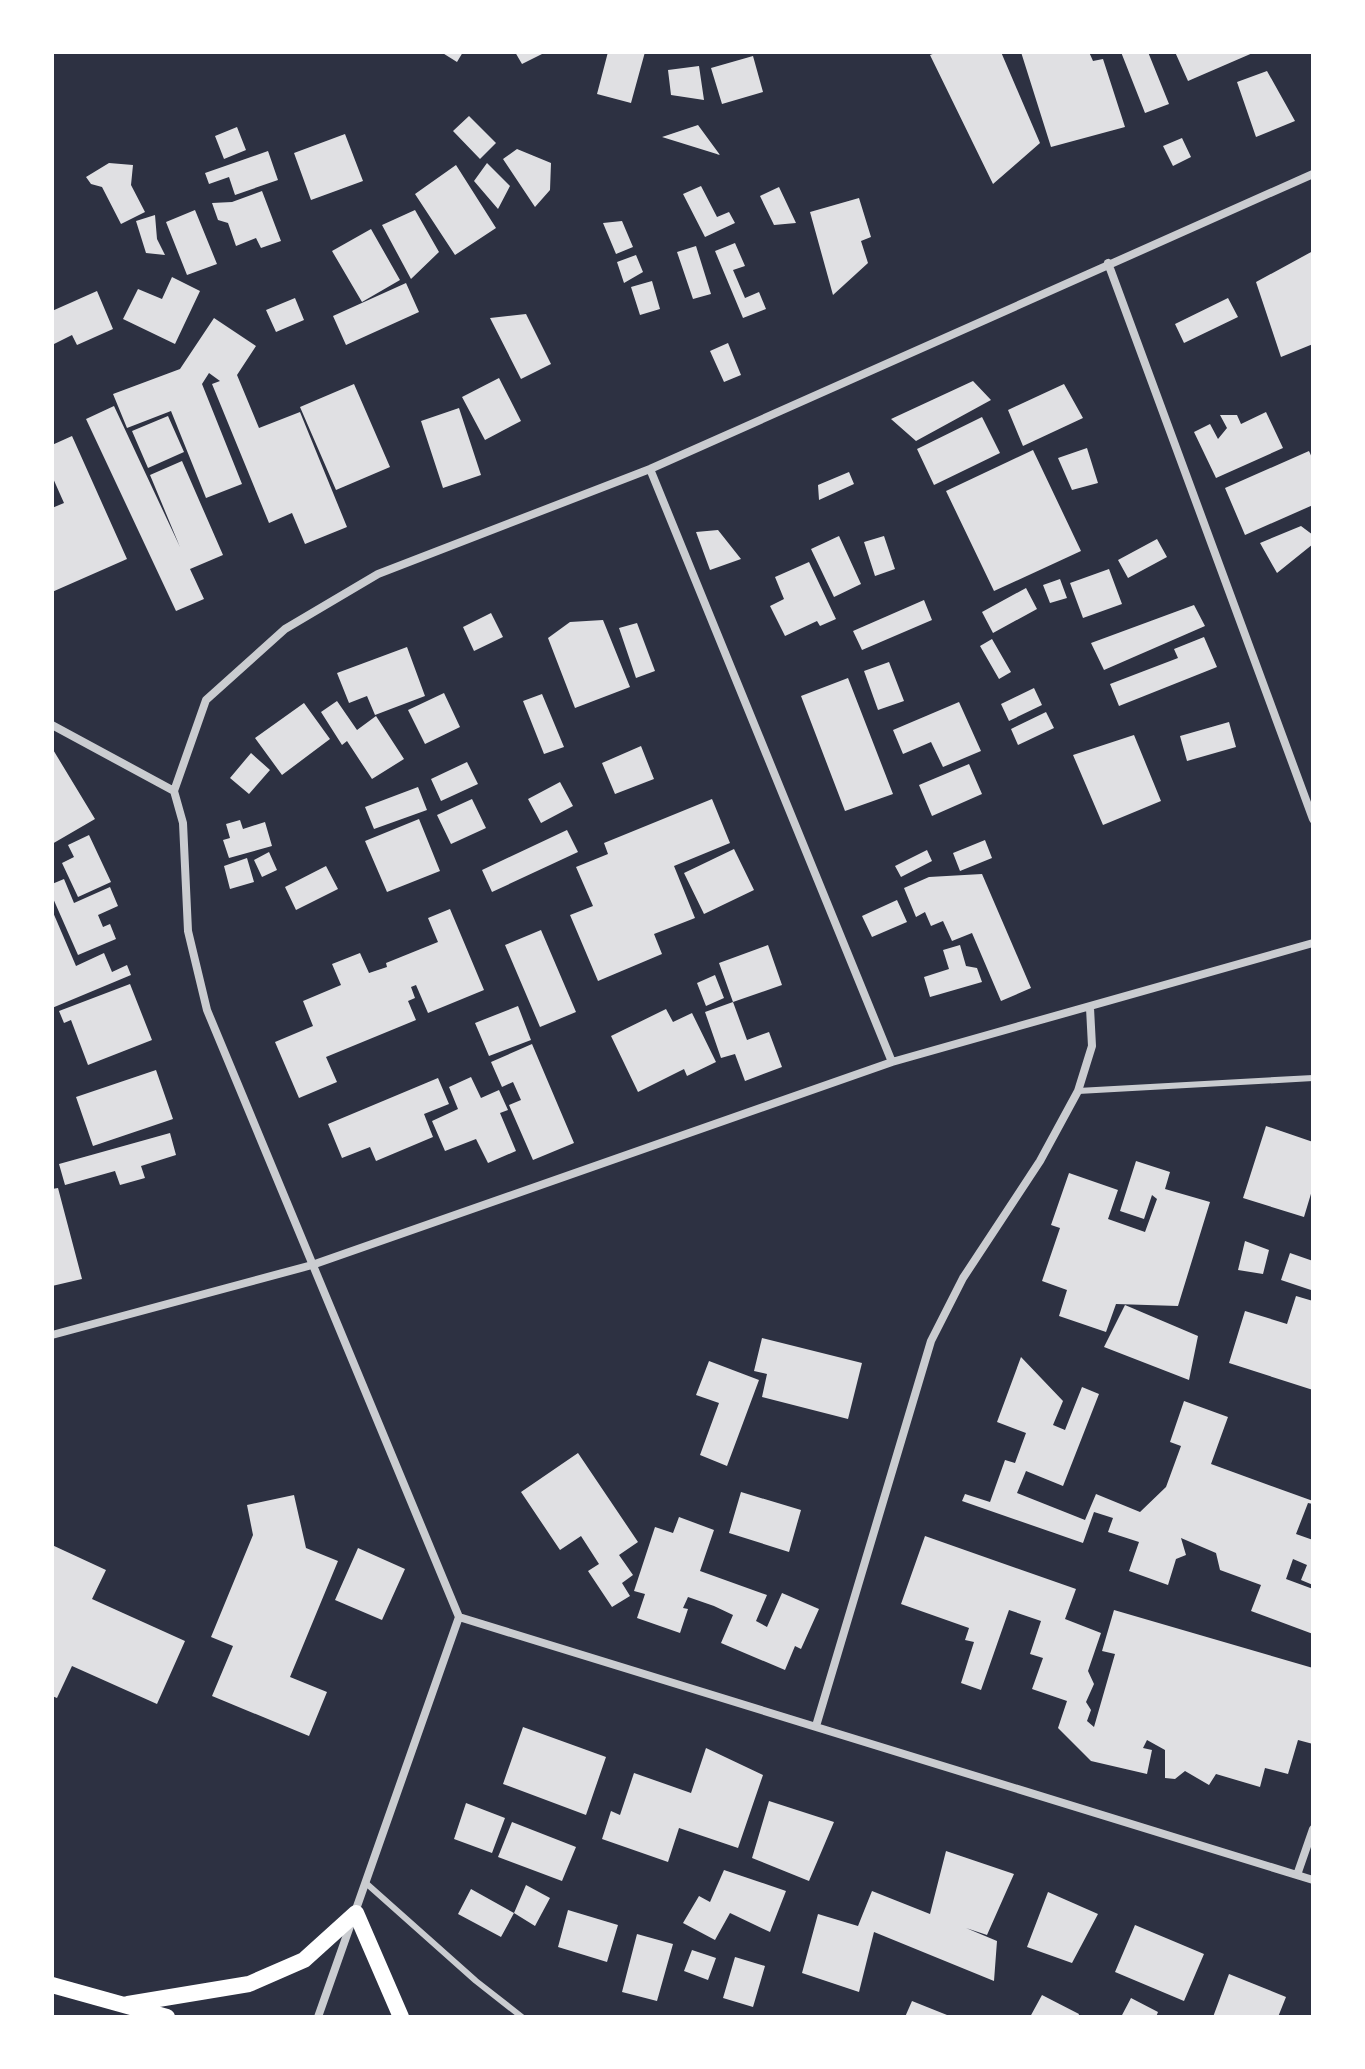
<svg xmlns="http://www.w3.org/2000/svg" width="1365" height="2069" viewBox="0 0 1365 2069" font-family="Overpass,sans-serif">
	<rect width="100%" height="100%" fill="#2d3142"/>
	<path fill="#e0e0e3" d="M441,52H463L457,62Z
		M515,52H546L522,64Z
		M608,52H645L631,103L597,94Z
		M938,52H1001L1040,143L993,184L930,55Z
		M1021,52H1089L1093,61L1103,59L1125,127L1051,147Z
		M1121,52H1148L1169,104L1145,113Z
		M1175,52H1255L1188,81Z
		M753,56L763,92L722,104L711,68Z
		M699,66L704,100L671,95L668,70Z
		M1267,71L1295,121L1256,137L1237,82Z
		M469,116L496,143L480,159L453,131Z
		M698,125L720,155L662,137Z
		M237,127L246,150L224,159L215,136Z
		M345,134L363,181L311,200L294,153Z
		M1182,138L1191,157L1173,166L1163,146Z
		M517,149L551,163L550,190L535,207L503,159Z
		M268,151L278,180L235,195L229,177L209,184L205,173Z
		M109,163L133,165L131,185L145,212L121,224L102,187L91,184L86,177Z
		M487,163L510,186L498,209L474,181Z
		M456,165L496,228L455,255L415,194Z
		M701,186L717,217L729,212L735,223L705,237L683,194Z
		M779,187L796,223L774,225L760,196Z
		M262,191L281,241L261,248L256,238L236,246L228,223L218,220L212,203L232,202Z
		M859,198L871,237L861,241L868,263L833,295L810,212Z
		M195,210L217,264L187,275L166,222Z
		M415,210L439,252L411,279L382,225Z
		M155,215L157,239L165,255L146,253L136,221Z
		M622,221L633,247L616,254L603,223Z
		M371,229L400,280L362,302L332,251Z
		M735,243L745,266L733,270L745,298L759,292L766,309L743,318L715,251Z
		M696,246L711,294L693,299L677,252Z
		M1313,251V344L1281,357L1256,282Z
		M636,255L643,272L624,283L617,262Z
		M172,277L200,291L175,344L123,319L138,289L162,299Z
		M652,281L660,309L640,315L631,287Z
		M406,283L419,312L346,345L333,316Z
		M97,291L113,329L77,345L72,335L54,344L52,311Z
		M295,298L304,320L276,332L266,310Z
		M1228,298L1238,317L1184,343L1175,324Z
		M526,314L551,364L521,379L490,318Z
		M214,318L256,346L237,375L259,428L300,412L347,527L305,544L292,513L269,523L212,384L220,381L209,373L202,384L242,484L206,498L171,411L127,428L113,394L180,369Z
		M728,343L741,375L724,382L710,351Z
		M499,378L521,421L485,440L462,397Z
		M973,381L991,400L916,441L891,419Z
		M354,384L390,467L336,490L300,407Z
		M1064,384L1083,418L1023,446L1008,410Z
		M114,406L180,547L150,475L182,461L223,555L190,569L204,599L176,611L86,419Z
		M459,408L481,475L443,488L421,421Z
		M1266,412L1283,448L1216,478L1194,432L1210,424L1218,439L1227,428L1220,415H1237L1241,424Z
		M168,416L184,452L148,468L132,431Z
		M982,417L1000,453L934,485L917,449Z
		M72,436L127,559L52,592V508L64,503L52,476V445Z
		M1087,448L1098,483L1072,490L1058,458Z
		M1033,450L1081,551L994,591L946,491Z
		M1309,451L1313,460V505L1245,535L1225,488Z
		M849,472L854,484L819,500L818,485Z
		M1301,526L1313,535V544L1277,573L1260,543Z
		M718,530L741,559L710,570L696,532Z
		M839,536L861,584L834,597L811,549Z
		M884,536L895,569L875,576L864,542Z
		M1157,539L1167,557L1128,578L1118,560Z
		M809,562L836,619L820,626L817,621L785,636L770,606L784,599L775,577Z
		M1109,569L1122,604L1083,618L1070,583Z
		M1060,579L1067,598L1050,603L1043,585Z
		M1026,588L1037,609L993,633L982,612Z
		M924,600L932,620L862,650L853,631Z
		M1194,605L1205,626L1104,670L1091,643Z
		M491,613L503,637L474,651L463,627Z
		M603,620L630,687L575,708L548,638L570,622Z
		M637,623L655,671L636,678L619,628Z
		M1204,637L1217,667L1119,706L1110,684L1178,658L1174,649Z
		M992,639L1011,672L999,679L980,646Z
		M407,647L425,696L375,715L367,696L349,703L337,673Z
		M889,662L904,701L878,710L864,671Z
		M848,678L893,794L845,811L801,696Z
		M1034,688L1042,705L1009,721L1001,704Z
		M444,693L460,727L425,744L408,710Z
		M542,694L564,747L544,754L523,701Z
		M337,701L357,730L376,716L404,759L372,779L347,741L342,745L321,712Z
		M959,702L981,751L943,767L931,742L903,754L893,730Z
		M304,703L330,739L282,775L255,738Z
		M1046,712L1054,728L1018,745L1011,729Z
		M1229,722L1236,747L1187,761L1180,736Z
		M1134,735L1161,801L1103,825L1073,755Z
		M641,746L654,779L615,794L602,763Z
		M52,748L95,819L52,844Z
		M251,753L270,770L249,794L230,778Z
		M467,762L478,784L441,801L431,779Z
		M969,764L982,794L932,816L919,785Z
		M560,782L573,806L541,823L528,799Z
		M418,787L427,810L374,829L365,807Z
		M472,799L486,828L451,844L437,815Z
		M712,799L730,843L674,866L695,918L654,934L662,954L598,981L570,915L593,906L576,867L608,854L604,843Z
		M419,819L440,871L387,892L365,841Z
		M240,820L243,829L265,822L272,846L229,858L223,840L230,838L226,824Z
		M567,830L578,852L492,892L482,870Z
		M89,835L111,882L78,897L62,863L74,857L68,845Z
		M985,840L992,858L960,871L953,853Z
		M734,849L754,890L704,914L684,873Z
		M927,850L932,861L901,877L895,866Z
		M269,852L277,870L262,877L254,860Z
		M247,858L254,882L230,889L224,866Z
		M326,866L338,889L296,910L285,887Z
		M982,874L1031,988L1001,1001L972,933L952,941L943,921L931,926L925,912L916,917L904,888L929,877Z
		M64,879L74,903L110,887L118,906L98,915L103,927L110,924L116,939L78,955L52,896V884Z
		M897,900L907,922L872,937L862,916Z
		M450,909L484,990L428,1013L416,985L411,987L415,998L408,1001L416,1020L326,1057L337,1082L299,1098L275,1042L313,1026L303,1001L341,985L332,964L360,953L369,973L387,967L386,963L438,942L428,918Z
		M52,910L76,966L104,953L112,972L127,965L131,975L52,1008Z
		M541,930L576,1012L540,1027L505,945Z
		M768,945L782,985L733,1002L719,963Z
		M960,945L966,966L977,968L982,982L930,997L924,977L949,969L943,950Z
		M715,975L724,998L706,1006L697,983Z
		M130,984L152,1040L88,1065L71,1020L64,1023L59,1011Z
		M733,1002L747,1040L769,1032L782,1067L745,1081L735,1054L721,1058L705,1012Z
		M518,1006L531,1040L489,1056L475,1023Z
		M666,1009L673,1022L692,1013L716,1062L687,1076L684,1069L638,1092L611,1036Z
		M532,1044L574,1143L533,1160L509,1105L521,1100L513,1082L502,1087L491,1062Z
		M156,1070L173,1119L93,1146L76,1097Z
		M471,1077L481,1098L499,1090L508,1110L500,1113L516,1151L488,1163L476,1139L445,1151L432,1121L458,1109L449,1087Z
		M438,1078L449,1104L424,1114L433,1137L376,1161L370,1147L342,1158L328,1124Z
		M1266,1126L1313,1142V1187L1304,1217L1243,1198Z
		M170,1133L176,1155L141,1166L145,1178L120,1185L115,1171L65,1185L59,1164Z
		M1136,1161L1170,1172L1165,1189L1210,1202L1178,1306L1116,1304L1106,1332L1059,1316L1067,1290L1042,1281L1060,1228L1051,1225L1069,1173L1118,1190L1108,1219L1145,1232L1157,1199L1152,1195L1144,1219L1120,1211Z
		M58,1188L82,1279L52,1286V1189Z
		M1245,1241L1269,1250L1263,1274L1238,1270Z
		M1290,1253L1313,1261L1311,1290L1281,1280Z
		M1296,1296L1313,1301V1390L1229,1363L1245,1311L1287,1324Z
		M1125,1305L1198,1336L1189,1380L1104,1347Z
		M762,1338L862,1363L848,1419L762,1397L767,1374L754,1371Z
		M1021,1357L1063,1401L1053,1425L1065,1430L1082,1387L1099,1394L1063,1486L1026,1471L1017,1493L1085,1520L1096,1494L1140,1512L1166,1487L1181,1446L1170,1442L1184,1401L1228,1417L1211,1464L1313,1501V1504L1308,1503L1296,1534L1313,1540V1585L1301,1580L1307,1565L1293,1559L1286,1579L1313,1589V1634L1251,1611L1261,1585L1220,1570L1216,1553L1181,1538L1186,1555L1176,1559L1168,1585L1129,1571L1139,1542L1108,1532L1113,1518L1094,1512L1083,1543L962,1501L965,1494L990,1502L1005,1460L1015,1463L1026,1433L997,1422Z
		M709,1361L759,1380L727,1466L700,1455L719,1403L696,1395Z
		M578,1453L638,1542L619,1555L633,1575L622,1583L630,1596L612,1607L588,1571L599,1564L581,1536L560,1550L521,1492Z
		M741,1492L801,1510L789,1552L729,1533Z
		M294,1495L306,1548L338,1561L290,1677L327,1692L309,1736L212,1696L233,1646L211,1637L253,1535L247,1505Z
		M679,1517L714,1530L700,1571L767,1595L756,1621L767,1627L782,1593L819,1609L801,1649L795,1646L785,1670L721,1643L733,1615L714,1606L688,1597L683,1608L688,1609L680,1633L637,1618L645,1594L634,1591L655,1527L673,1533Z
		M925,1536L1076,1589L1065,1619L1101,1633L1088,1671L1094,1684L1086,1702L1091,1710L1087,1721L1094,1727L1115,1654L1102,1651L1114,1610L1313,1668V1744L1298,1740L1288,1774L1265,1768L1260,1787L1216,1774L1209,1785L1185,1771L1175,1779L1165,1778V1750L1147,1740L1143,1748L1152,1750L1147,1774L1091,1761L1058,1728L1067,1701L1032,1689L1043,1658L1030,1654L1041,1621L1009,1610L981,1690L961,1683L974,1642L965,1640L969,1628L901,1604Z
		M52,1545L106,1570L92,1599L185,1641L157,1704L72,1666L57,1698L52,1696Z
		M358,1548L405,1569L382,1620L335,1600Z
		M523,1727L606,1757L586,1815L503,1784Z
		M706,1748L763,1775L738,1848L679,1828L668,1862L602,1839L611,1811L620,1815L634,1773L691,1793Z
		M769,1801L834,1822L809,1881L752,1858Z
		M466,1803L505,1818L492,1853L454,1839Z
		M512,1822L576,1847L562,1881L498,1857Z
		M946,1851L1014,1874L987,1935L966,1928L997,1941L994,1981L874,1932L859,1992L802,1973L818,1914L858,1926L872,1891L930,1914Z
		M724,1870L786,1891L770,1932L730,1913L715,1940L683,1923L699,1896L710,1902Z
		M526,1885L550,1898L535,1926L514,1913Z
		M471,1889L514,1913L501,1937L458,1914Z
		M1048,1892L1098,1914L1072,1963L1027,1947Z
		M568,1910L618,1925L607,1962L558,1947Z
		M1135,1925L1204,1954L1184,2001L1115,1972Z
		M637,1934L673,1944L657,2001L622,1992Z
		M692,1950L716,1958L708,1980L684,1971Z
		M735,1957L765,1966L753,2007L723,1998Z
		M1229,1974L1286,1997L1278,2017H1213Z
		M1042,1995L1079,2014L1078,2017H1030Z
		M1131,1998L1158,2012L1156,2017H1121Z
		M912,2001L952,2017H905Z"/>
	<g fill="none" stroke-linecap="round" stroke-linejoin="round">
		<path stroke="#caccd0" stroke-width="6" d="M1078,1091L1313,1078
			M367,1884L476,1981L522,2017"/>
		<path stroke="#caccd0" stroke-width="8" d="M1108,263L1313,819
			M650,469L892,1062
			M52,725L174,791L183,823L188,931L207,1010L459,1617L318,2017
			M174,791L206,700L285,629L378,574L650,469L1313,174
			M52,1335L312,1265L892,1062L1313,943
			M459,1617L1313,1880
			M816,1726L931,1341L963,1278L1040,1161L1078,1091L1092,1046L1090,1008
			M1297,1875L1313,1829"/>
		<path stroke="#fff" stroke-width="16" d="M52,1985L167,2017
			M128,2004L249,1984L304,1960L356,1913L401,2017"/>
	</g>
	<rect width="1365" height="2069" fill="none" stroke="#ffffff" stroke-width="108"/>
</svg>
